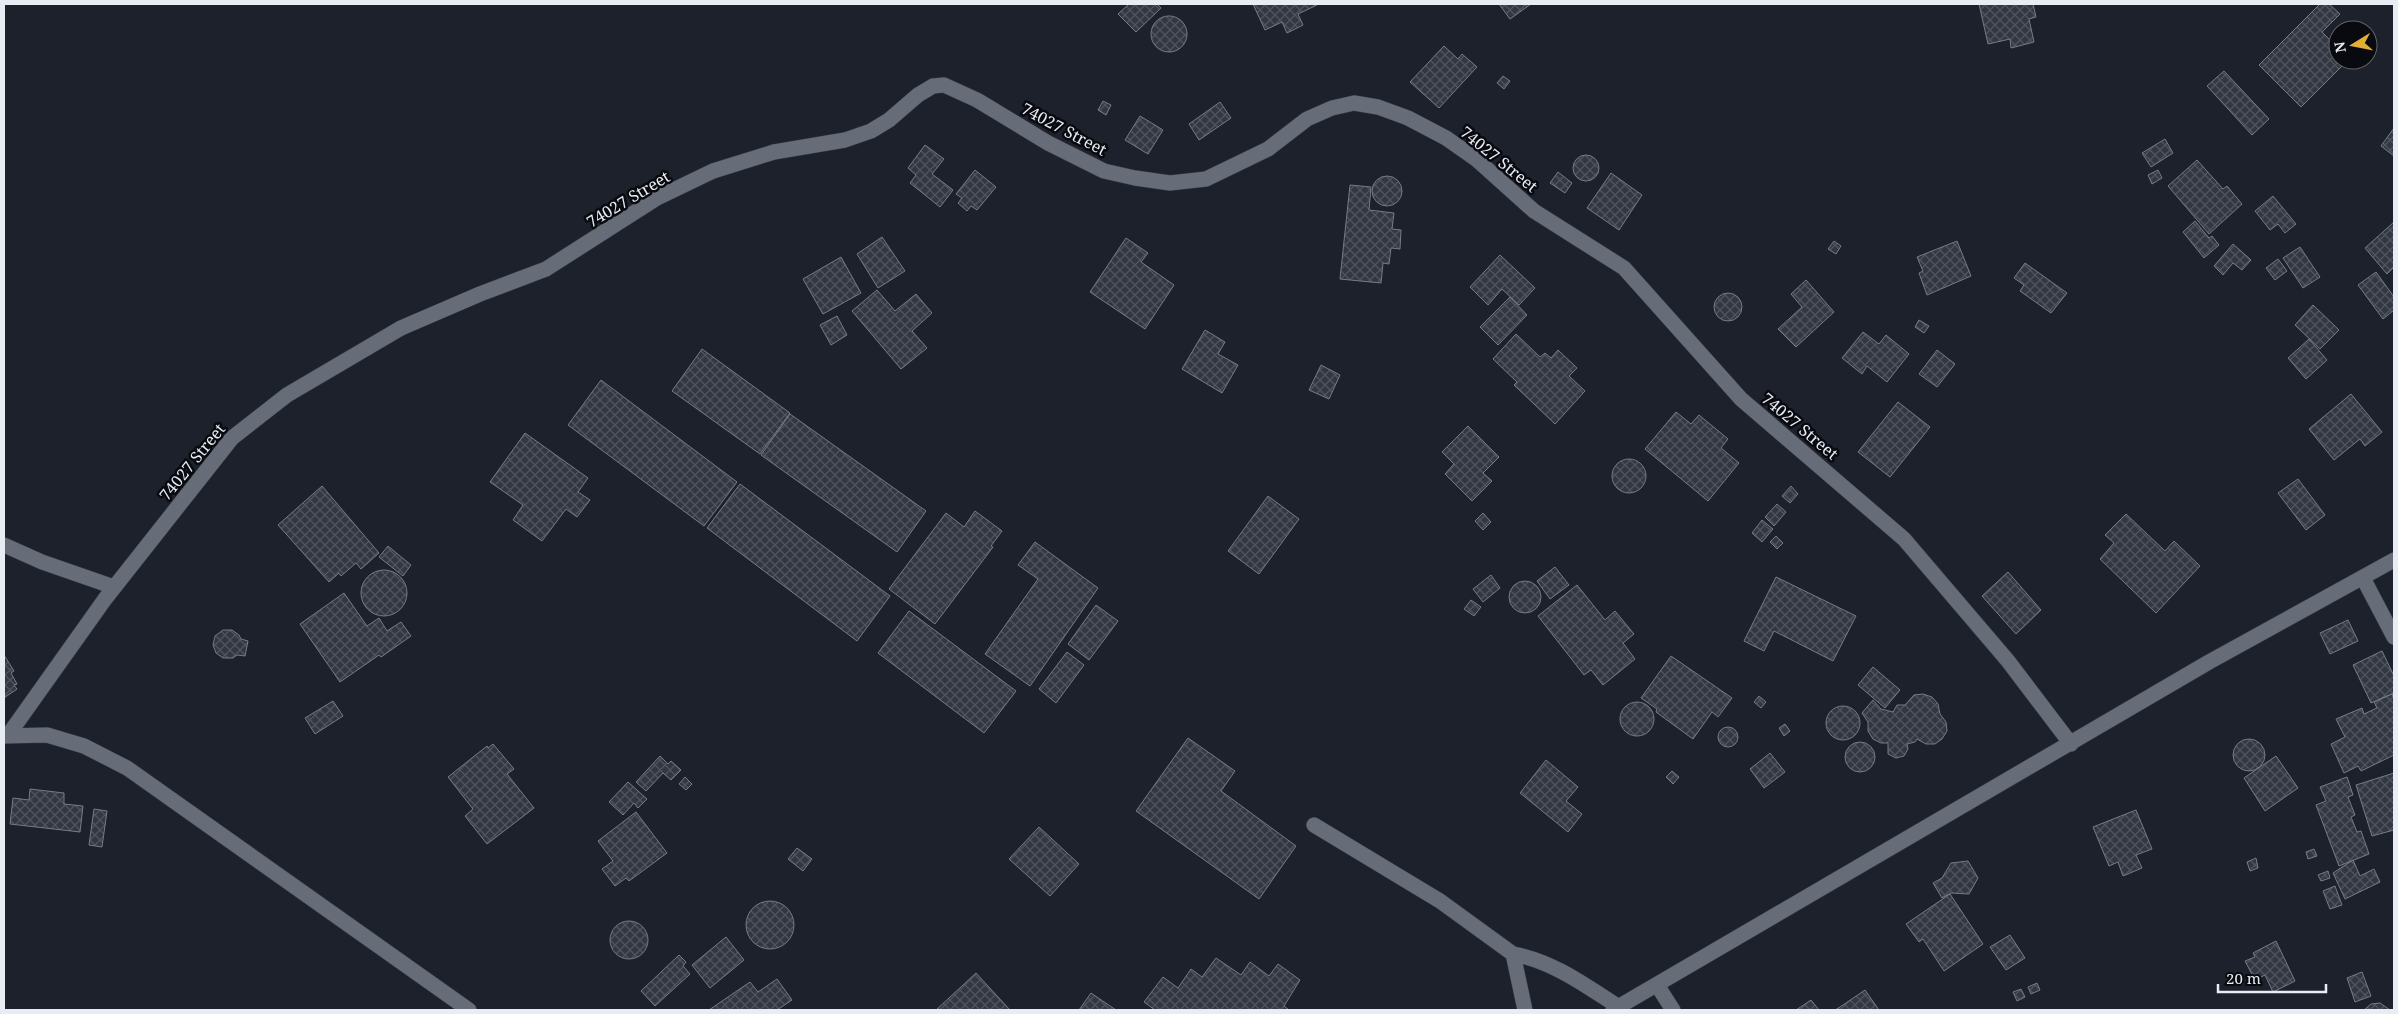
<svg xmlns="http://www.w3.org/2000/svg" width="2398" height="1014" viewBox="0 0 2398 1014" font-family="'Noto Serif',serif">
	<defs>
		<pattern id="building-cross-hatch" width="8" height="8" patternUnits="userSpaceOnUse" patternTransform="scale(1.25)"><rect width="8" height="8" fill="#323742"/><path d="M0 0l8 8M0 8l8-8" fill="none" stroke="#50545e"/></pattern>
	</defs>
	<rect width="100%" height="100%" fill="#1c212b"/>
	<path fill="url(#building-cross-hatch)" stroke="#757c88" d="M1129,4H1157L1161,8L1136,32L1118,14Z
		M1253,4H1316L1317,5L1298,14L1303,25L1287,33L1282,22L1265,30Z
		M1499,4H1531L1510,19Z
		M1979,4H2033L2036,17L2029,19L2034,42L2011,48L2010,39L1988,44Z
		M2320,4H2329L2340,14L2322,32L2338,48V60H2348L2301,107L2259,65Z
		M1151 34a18 18 0 1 1 36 0a18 18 0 1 1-36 0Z
		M1444,46L1458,59L1462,54L1477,67L1439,108L1410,82Z
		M2224,71L2269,119L2252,135L2207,86Z
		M1503,76L1510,81L1504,89L1497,83Z
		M1103,101L1111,105L1106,115L1098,110Z
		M1220,102L1231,118L1199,140L1189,124Z
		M1140,116L1163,130L1148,154L1125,140Z
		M2394,128V156L2381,146Z
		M2165,139L2173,153L2151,167L2142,153Z
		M925,145L944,159L932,174L953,190L940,207L910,183L916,175L908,168Z
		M1573 168a13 13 0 1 1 26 0a13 13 0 1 1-26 0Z
		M2197,160L2223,189L2227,186L2242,204L2209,234L2168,186Z
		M975,170L996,187L977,210L971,206L967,211L958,203L962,198L956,194Z
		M2158,170L2162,178L2152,184L2148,175Z
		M1558,172L1572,183L1565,193L1550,183Z
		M1611,173L1642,195L1619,230L1587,208Z
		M1372 191a15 15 0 1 1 30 0a15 15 0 1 1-30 0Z
		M1350,185L1371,187L1369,210L1394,213L1392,229L1401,230L1400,249L1391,248L1389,264L1383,263L1381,283L1340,279Z
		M2273,196L2296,224L2285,233L2278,224L2270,230L2255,211Z
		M2195,221L2209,238L2212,236L2219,245L2204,258L2183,232Z
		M2394,222V267L2387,274L2365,248Z
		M882,237L905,271L878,288L857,254Z
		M1126,238L1148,253L1141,262L1174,285L1145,329L1090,292Z
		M1834,241L1841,246L1836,254L1828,249Z
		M1957,241L1971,276L1927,295L1919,273L1923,271L1917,257Z
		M2233,244L2251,260L2242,270L2233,263L2223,275L2214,266Z
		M2300,247L2320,277L2303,288L2283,258Z
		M1500,255L1535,288L1519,305L1502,289L1488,305L1470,287Z
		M841,257L861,293L823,314L803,279Z
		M2278,259L2287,271L2275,280L2266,268Z
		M2025,263L2067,293L2051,313L2020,291L2024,285L2014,278Z
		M2376,272L2394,297V310L2383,319L2358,285Z
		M1806,280L1834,312L1796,347L1778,329L1802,307L1791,294Z
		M877,290L895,311L916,294L932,313L912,331L927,348L901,369L852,311Z
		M1714 307a14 14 0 1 1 28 0a14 14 0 1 1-28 0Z
		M1510,297L1527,315L1498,345L1480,327Z
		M2313,305L2339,330L2320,349L2295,325Z
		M837,316L847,335L831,345L820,325Z
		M1919,320L1929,326L1924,333L1915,327Z
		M1205,330L1225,342L1218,354L1238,365L1222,393L1182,369Z
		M1863,332L1879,344L1886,335L1909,354L1887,382L1867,366L1862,374L1842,358Z
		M1516,334L1540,357L1545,353L1551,358L1558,350L1577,368L1569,376L1585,391L1555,424L1514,385L1517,382L1493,359Z
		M2309,339L2327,360L2306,379L2288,358Z
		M702,349L790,413L760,454L672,391Z
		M1937,350L1955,364L1937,387L1919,374Z
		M1321,365L1340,375L1329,399L1309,390Z
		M601,380L737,482L704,526L568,425Z
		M2351,394L2382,432L2365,446L2360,439L2334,460L2309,429Z
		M1898,402L1930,427L1890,477L1858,452Z
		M1676,412L1691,424L1699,415L1728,439L1721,448L1739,463L1708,501L1645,449Z
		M790,414L926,511L897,552L761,455Z
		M1468,426L1499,457L1483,473L1492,481L1472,501L1445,474L1454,464L1442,452Z
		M525,433L588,478L578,492L590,500L577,517L566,509L542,541L513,520L523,505L490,482Z
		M1612 476a17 17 0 1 1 34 0a17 17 0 1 1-34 0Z
		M2298,479L2325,515L2306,530L2278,493Z
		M740,484L890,596L857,641L707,528Z
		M322,486L379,553L361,569L356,563L341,576L339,573L329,582L278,525Z
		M1791,486L1798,494L1790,503L1782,496Z
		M1268,496L1299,519L1259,574L1228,551Z
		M1777,504L1786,512L1774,526L1765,517Z
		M975,511L1002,531L991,546L993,547L935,624L889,589L946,513L964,527Z
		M1483,513L1491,522L1483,530L1475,521Z
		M2126,514L2165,551L2174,541L2200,566L2156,613L2100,559L2114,543L2105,535Z
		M1762,520L1773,529L1762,542L1752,533Z
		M1776,536L1783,543L1777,549L1770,542Z
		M1035,542L1098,588L1030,686L985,654L1038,579L1018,565Z
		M388,546L411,565L403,576L379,557Z
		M1555,567L1569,585L1550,599L1537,581Z
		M361 593a23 23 0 1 1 46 0a23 23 0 1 1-46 0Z
		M2008,572L2041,610L2016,634L1982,596Z
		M1491,575L1500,588L1483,602L1473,589Z
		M1776,577L1856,616L1833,661L1774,631L1764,651L1744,641Z
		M1509 597a16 16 0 1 1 32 0a16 16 0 1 1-32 0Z
		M1577,585L1605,620L1615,611L1634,634L1623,643L1635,659L1603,685L1591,670L1584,675L1538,616Z
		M344,593L367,626L379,618L387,631L401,622L411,636L381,657L379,655L340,682L300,624Z
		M1471,600L1481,607L1474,616L1464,609Z
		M1096,605L1118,621L1089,660L1068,644Z
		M909,611L1016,691L984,733L878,653Z
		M2348,620L2358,641L2330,654L2320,633Z
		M223,630H232L239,635L241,639L248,641L245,656L237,655L233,658H223L216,653L213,645L215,636Z
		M2382,651L2394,676V693L2371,703L2353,665Z
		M1067,652L1084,665L1056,703L1039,689Z
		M4,655L14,671L11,673L17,684L14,685L17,689L4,698Z
		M1671,656L1732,698L1718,717L1712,712L1693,739L1656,712L1657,709L1641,698Z
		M1873,667L1900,690L1885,708L1858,685Z
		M1923,694L1932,697L1938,704L1940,714L1946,722L1947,731L1942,739L1935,744H1926L1917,739L1915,742L1907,744L1908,749L1904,756L1896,758L1888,754V743H1881L1873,739L1868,731V722L1862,713L1873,700L1881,709L1893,712L1897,705H1905L1914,695Z
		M2392,694L2394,699V755L2361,771L2358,766L2344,773L2331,744L2345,737L2336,719L2362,708L2364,714L2377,708L2374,702Z
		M1759,696L1766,702L1761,708L1754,702Z
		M333,701L343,716L315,734L305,718Z
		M1620 719a17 17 0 1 1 34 0a17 17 0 1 1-34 0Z
		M1826 723a17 17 0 1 1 34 0a17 17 0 1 1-34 0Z
		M1785,724L1790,731L1784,736L1779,728Z
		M1718 737a10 10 0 1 1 20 0a10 10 0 1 1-20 0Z
		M1188,738L1235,771L1221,791L1296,846L1259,899L1136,811Z
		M2233 755a16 16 0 1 1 32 0a16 16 0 1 1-32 0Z
		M1845 757a15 15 0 1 1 30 0a15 15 0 1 1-30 0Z
		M493,744L514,769L507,774L534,808L487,844L465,816L473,809L448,777L487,746L488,748Z
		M1770,753L1785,772L1764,788L1750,769Z
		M660,756L668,764L671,761L681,770L671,780L663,773L646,791L636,782Z
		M2276,756L2298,788L2265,811L2244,778Z
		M1546,760L1578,787L1566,801L1582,814L1568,832L1520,793Z
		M1672,771L1679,777L1673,784L1666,777Z
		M2394,773V830L2372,836L2356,785Z
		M685,777L692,784L686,790L679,784Z
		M2347,777L2353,795L2348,797L2355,815L2351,817L2357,832L2361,831L2369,854L2339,866L2316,805L2326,801L2320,787Z
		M628,782L647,799L638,808L634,803L623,815L609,802Z
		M30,789L64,793V804L83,806L80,832L10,824L13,798L29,800Z
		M94,809L107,811L102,847L89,845Z
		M2136,810L2152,849L2136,855L2142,868L2123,876L2118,862L2109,866L2093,827Z
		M636,812L667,853L629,881L626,878L615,886L602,869L613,861L598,841Z
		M1039,827L1079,864L1050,896L1009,859Z
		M797,848L812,859L803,871L788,859Z
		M2314,849L2317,856L2308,859L2306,852Z
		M2256,858L2258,868L2250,871L2247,862Z
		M2353,860L2360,876L2374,869L2380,882L2345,899L2333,873Z
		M1968,861L1978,878L1969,894L1951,893L1942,898L1933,883L1942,878L1951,863Z
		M2328,871L2330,878L2321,881L2318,875Z
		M2335,886L2342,905L2330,909L2323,891Z
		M1950,894L1983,944L1944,971L1923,939L1919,942L1906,924Z
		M746 925a24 24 0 1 1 48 0a24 24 0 1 1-48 0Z
		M610 940a19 19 0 1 1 38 0a19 19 0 1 1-38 0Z
		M2010,935L2025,958L2006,970L1990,947Z
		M726,937L744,960L710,988L692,965Z
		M2276,941L2295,981L2273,992L2265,975L2255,980L2245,961L2255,957L2253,953Z
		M679,955L686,962L683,966L690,974L655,1006L641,991Z
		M1216,958L1241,975L1250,962L1269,976L1278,964L1300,980L1284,1006L1289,1010H1155L1144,1002L1163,977L1178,988L1191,969L1202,977Z
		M2362,972L2371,996L2355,1002L2347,978Z
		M976,973L1010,1010H936Z
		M777,979L792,1000L777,1010H709L750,982L758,992Z
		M2037,983L2040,990L2031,994L2028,987Z
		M2021,989L2025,997L2017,1001L2013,992Z
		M1865,990L1879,1010H1835L1843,1005Z
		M1091,993L1116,1010H1079Z
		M1811,1000L1819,1010H1796Z
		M2380,1003L2390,1010H2364L2371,1004Z"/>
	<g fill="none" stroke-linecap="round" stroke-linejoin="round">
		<g stroke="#383c44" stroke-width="16">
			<path id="lane" d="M1314,825L1440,901L1513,954L1525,1010
				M1513,954C1553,961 1586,986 1619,1007"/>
		</g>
		<g stroke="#383c44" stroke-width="16">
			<path id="street" d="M4,545L42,562L114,587
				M2363,578L2394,637
				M9,734L105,599L232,438L287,395L401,328L480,294L546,269L657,198L713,171L774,152L845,140L871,131L889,120L918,95L933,86L944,85L977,100L1048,143L1104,171L1135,178L1170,183L1206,179L1268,149L1307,119L1332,108L1354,103L1378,107L1408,118L1446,138L1476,159L1534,211L1624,268L1741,399L1904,539L2008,661L2071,744
				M1657,985L1673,1010"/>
		</g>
		<g stroke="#383c44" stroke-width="16">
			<path id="secondary" d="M4,736L47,735L84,746L127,768L469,1010
				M1613,1010L2209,662L2394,560"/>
		</g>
		<use href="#lane" stroke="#666c78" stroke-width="15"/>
		<use href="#street" stroke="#666c78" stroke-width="15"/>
		<use href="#secondary" stroke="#666c78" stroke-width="15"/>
	</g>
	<g text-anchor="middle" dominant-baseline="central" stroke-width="5" stroke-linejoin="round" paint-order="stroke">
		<g font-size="16" fill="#e8ecf3" stroke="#080a0f">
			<text transform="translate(1064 129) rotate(28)">74027 Street</text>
			<text transform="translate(1499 159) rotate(39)">74027 Street</text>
			<text transform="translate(628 199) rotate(-31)">74027 Street</text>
			<text transform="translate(1800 426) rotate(40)">74027 Street</text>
			<text transform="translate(192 462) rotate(-51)">74027 Street</text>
		</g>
	</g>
	<rect width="2398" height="1014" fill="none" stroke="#e8ecf3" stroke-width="10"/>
	<g transform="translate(2353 45) rotate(260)"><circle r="24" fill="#080a0f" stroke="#62646a"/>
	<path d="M0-4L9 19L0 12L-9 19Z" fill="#e2ae34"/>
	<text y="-8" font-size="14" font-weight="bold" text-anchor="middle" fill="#e8ecf3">N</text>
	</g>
	<path d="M2218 984v8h108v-8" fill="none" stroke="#e8ecf3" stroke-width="2.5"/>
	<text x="2226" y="984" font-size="15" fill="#e8ecf3" stroke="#080a0f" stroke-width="4" paint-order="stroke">20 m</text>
</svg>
